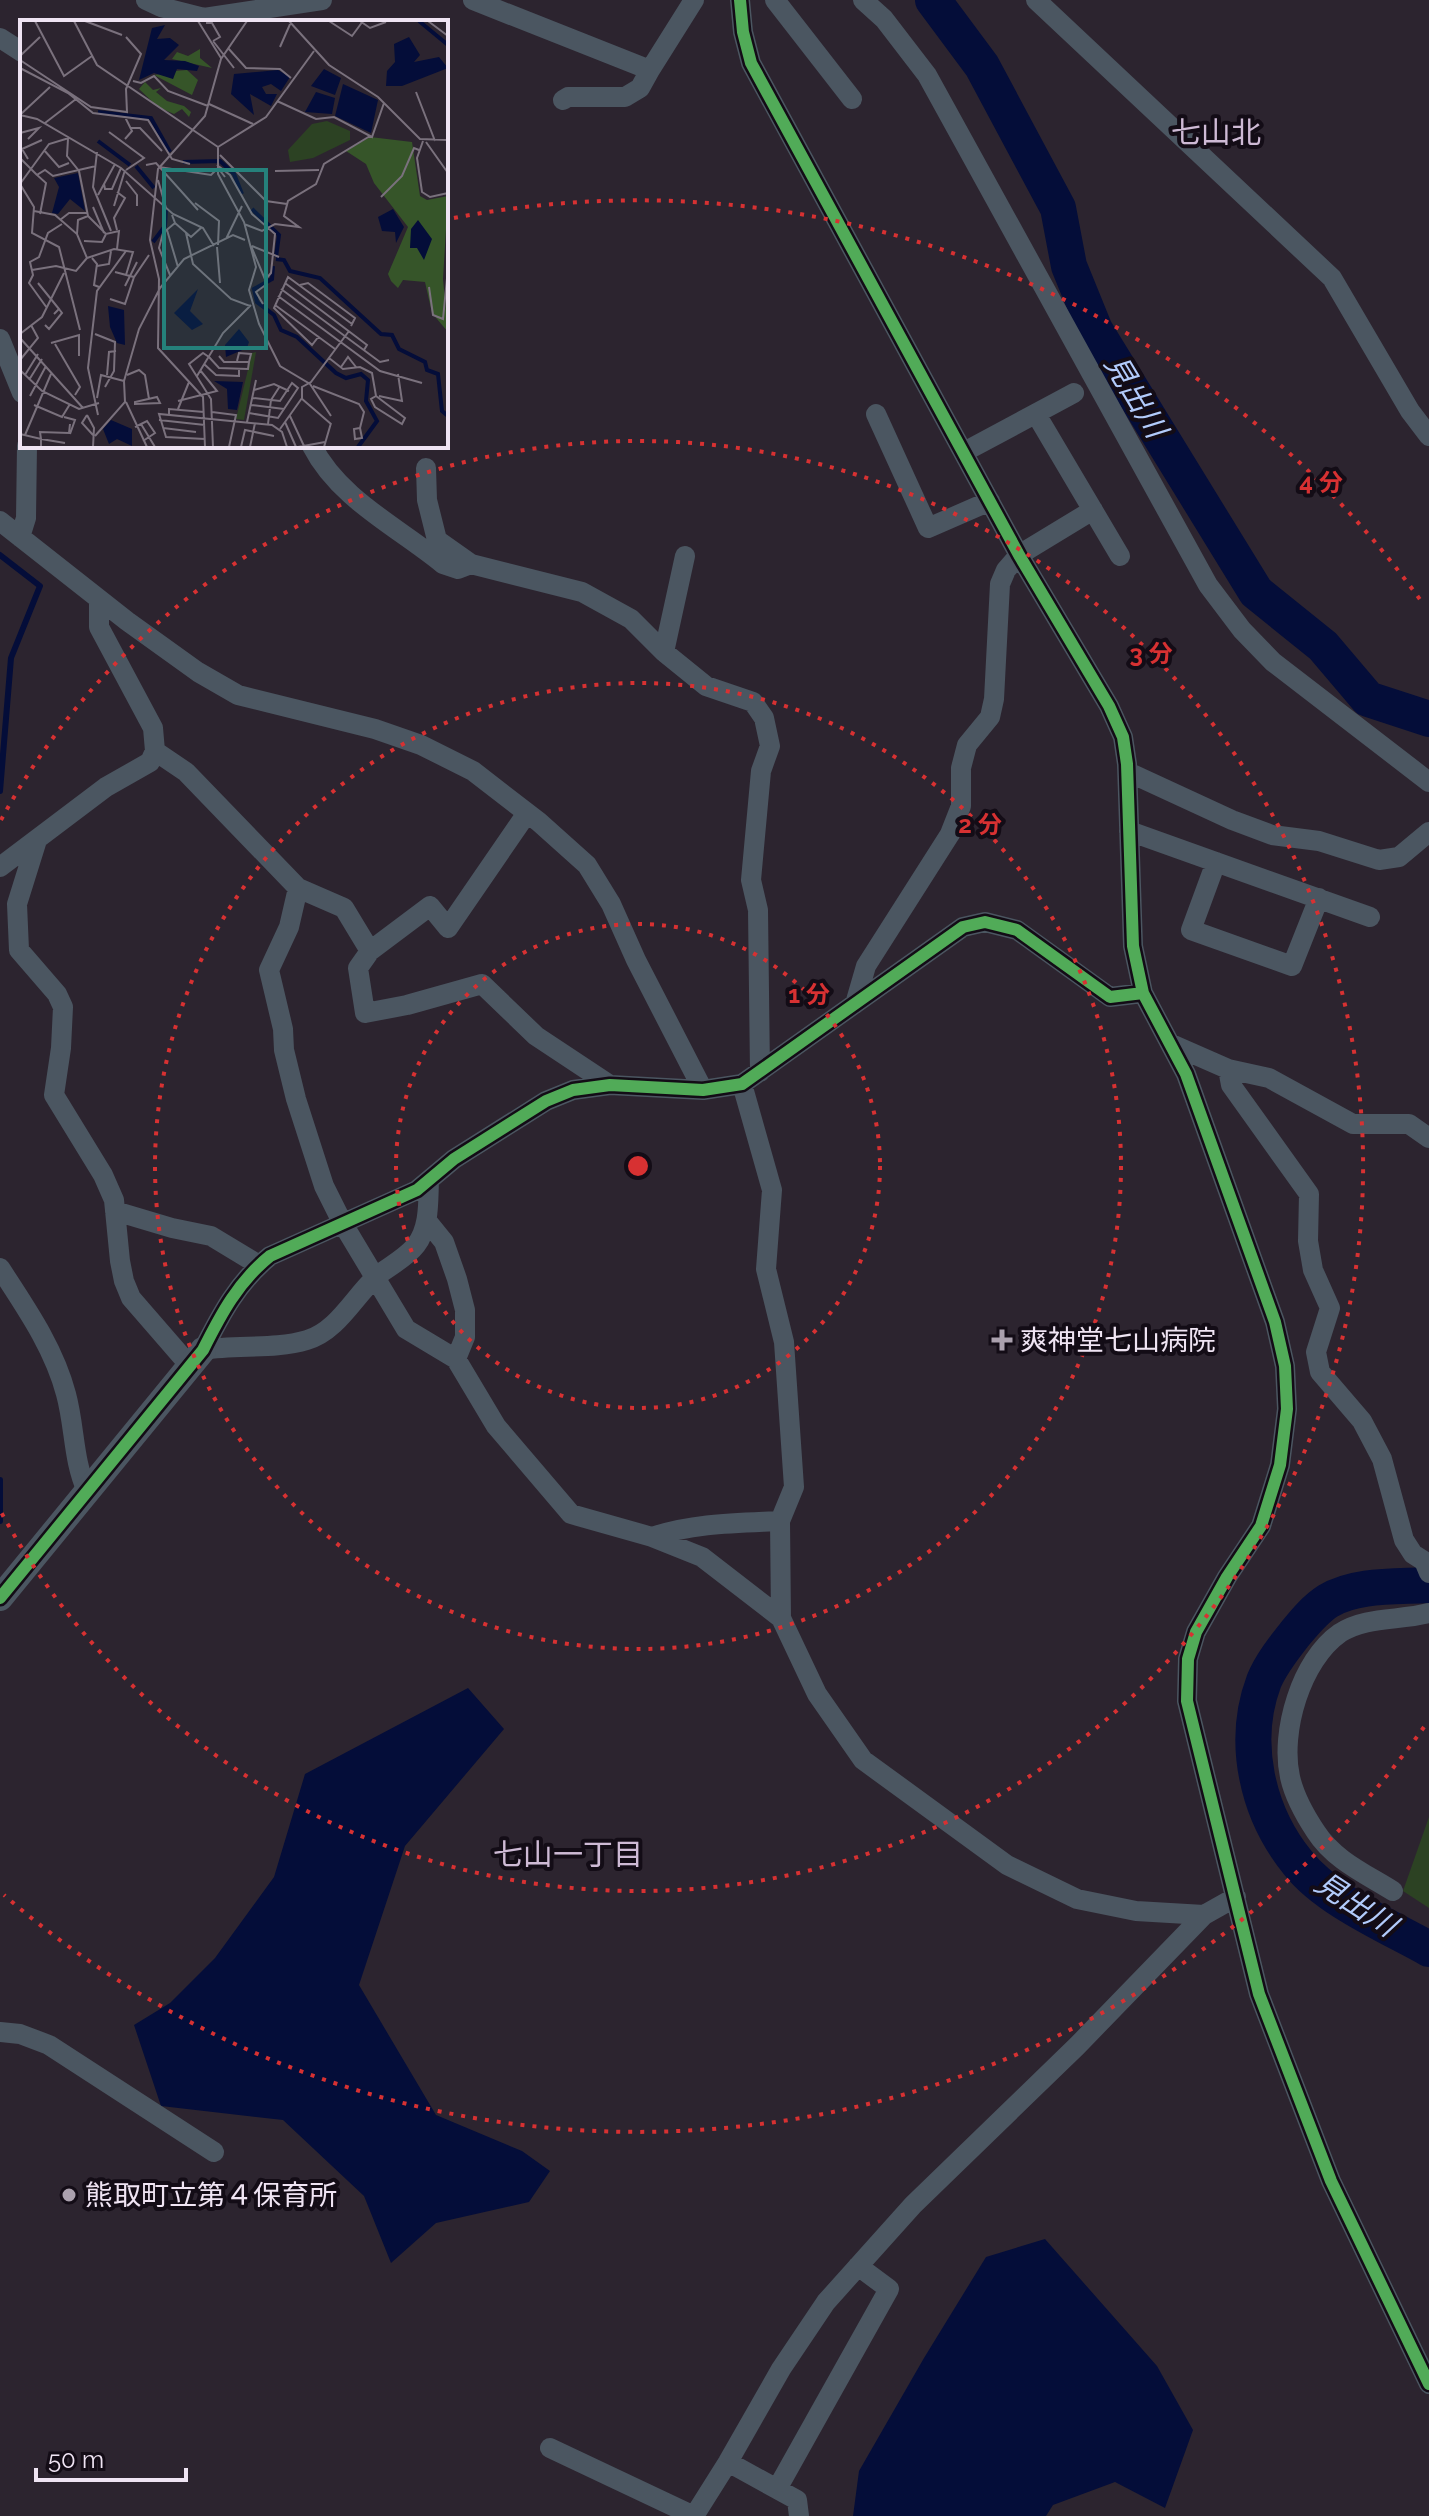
<svg xmlns="http://www.w3.org/2000/svg" width="1429" height="2516" viewBox="0 0 1429 2516" font-family="Raleway,'Noto Sans JP',sans-serif">
	<rect width="100%" height="100%" fill="#2c242f"/>
	<path fill="#2c4223" d="M1429,1817V1908L1403,1891Z"/>
	<path fill="#040d39" d="M468,1688L504,1729L405,1846L359,1985L436,2115L522,2151L550,2171L529,2202L436,2223L391,2263L364,2196L283,2120L161,2106L134,2025L170,2003L215,1958L274,1877L305,1774Z
		M1045,2239L1157,2366L1193,2430L1165,2508L1115,2482L1053,2505L1046,2516H853L859,2471L924,2358L986,2257Z"/>
	<g fill="none" stroke-linecap="round" stroke-linejoin="round">
		<path stroke="#040d39" stroke-width="6" d="M0,555L40,586L11,658L0,791
			M0,1480V1521"/>
		<path stroke="#040d39" stroke-width="36" d="M933,0L982,66L1058,208L1069,266L1095,330L1256,592L1323,646L1368,699L1429,719
			M1429,1585C1397,1587 1356,1584 1328,1601C1314,1610 1304,1623 1294,1635C1283,1649 1271,1664 1264,1681C1241,1742 1257,1813 1298,1863C1327,1900 1388,1926 1429,1949"/>
		<path stroke="#4b5661" stroke-width="20" d="M146,0L161,7L204,18L322,0
			M473,0L650,70L694,0
			M740,0L743,32L751,63L1019,555L1109,706L1123,737L1127,764L1133,946L1143,993L1186,1074L1275,1322L1285,1366L1287,1409L1280,1465L1261,1526L1227,1577L1196,1632L1188,1659L1187,1701L1259,1994L1331,2181L1429,2384
			M775,0L852,99
			M863,0L884,19L927,75L1208,585L1242,630L1273,662L1429,782
			M1036,0L1332,278L1410,411L1429,436
			M0,38L22,52
			M563,100L568,97H625L640,88L650,70
			M0,339L22,393
			M876,414L928,528L990,501
			M1036,414L1120,556
			M312,446C339,499 398,527 443,564L458,569L471,564
			M964,452L1074,393
			M426,468L427,500L437,540L471,564L582,592L631,619L664,652L706,686L753,702L764,718L770,746L761,771L751,880L758,910L760,1072
			M0,521L127,621L198,672L238,695L375,729L421,745L473,771L539,822L587,865L611,904L636,960L703,1090
			M20,537L26,518L27,446
			M664,652L685,556
			M155,751L186,772L298,888L344,908L370,951L430,906L448,928L527,813
			M1128,772L1232,820L1272,835L1319,841L1379,860L1399,857L1429,832
			M1129,831L1370,917
			M37,840L17,904L19,950L57,994L63,1007L61,1048L54,1095L103,1175L114,1200L120,1261L124,1281L131,1298L190,1366
			M1216,862L1191,930L1292,966L1319,898
			M0,867L106,787L150,762L155,751L153,728L99,627V599
			M298,888L289,927L269,970L283,1029L284,1050L296,1099L324,1186L343,1224L406,1329L456,1359L496,1426L571,1514L652,1537L702,1557L781,1618
			M370,951L358,968L365,1013L407,1005L482,984L536,1036L610,1085
			M855,1004L866,966L950,834L961,806V768L967,745L990,717L994,699L1000,584L1006,570L1019,555L1093,510
			M1171,1044L1228,1069L1269,1078L1353,1124H1409L1429,1138
			M1228,1069L1231,1085L1309,1194L1308,1241L1313,1270L1330,1308L1316,1352L1320,1372L1362,1421L1382,1459L1404,1540L1413,1554L1424,1561L1429,1573
			M742,1084L772,1190L766,1269L784,1342L794,1487L780,1521L781,1618L817,1694L863,1760L1007,1865L1077,1899L1136,1911L1204,1915
			M115,1211L172,1228L211,1236L259,1265
			M427,1221L444,1242L457,1279L465,1310V1337L456,1359
			M0,1268C26,1308 54,1348 66,1394C75,1427 73,1461 87,1491
			M203,1350C221,1314 238,1282 270,1256L417,1190L454,1159L546,1101L573,1090L610,1085L703,1090L742,1084L963,927L985,922L1017,930L1110,997L1143,993
			M203,1350C237,1344 274,1350 307,1340C338,1331 355,1295 378,1275C390,1266 407,1257 416,1245C430,1227 428,1201 429,1180
			M652,1537C693,1523 737,1523 780,1521
			M1393,1891C1366,1874 1334,1860 1316,1832C1306,1817 1294,1795 1290,1777C1280,1732 1301,1660 1340,1633C1366,1616 1400,1621 1429,1613
			M0,2032L20,2034L49,2045L214,2152
			M550,2448L694,2516L728,2462L781,2369L826,2302L913,2205L1077,2046L1204,1915L1236,1897
			M728,2462L797,2500L799,2516
			M777,2489L889,2289L858,2266"/>
		<path stroke="#4b5661" stroke-width="26" d="M0,1598L203,1350"/>
		<g stroke="#130c16" stroke-width="17">
			<path id="cycleway" d="M740,0L743,32L751,63L1019,555L1109,706L1123,737L1127,764L1133,946L1143,993L1186,1074L1275,1322L1285,1366L1287,1409L1280,1465L1261,1526L1227,1577L1196,1632L1188,1659L1187,1701L1259,1994L1331,2181L1429,2384
				M0,1598L203,1350C221,1314 238,1282 270,1256L417,1190L454,1159L546,1101L573,1090L610,1085L703,1090L742,1084L963,927L985,922L1017,930L1110,997L1143,993"/>
		</g>
		<use href="#cycleway" stroke="#51ab58" stroke-width="12"/>
	</g>
	<g fill="none" stroke="#d73132" stroke-width="4" stroke-dasharray="4 8">
		<circle cx="638" cy="1166" r="242"/>
		<circle cx="638" cy="1166" r="483"/>
		<path d="M1 820A725 725 0 1 1 1 1512"/>
		<path d="M1424 1727A966 966 0 0 1 4 1895M454 218A966 966 0 0 1 1424 605"/>
	</g>
	<g fill="#aba1ae" stroke="#130c16" stroke-width="3">
		<path d="M998 1328h8v8h8v8h-8v8h-8v-8h-8v-8h8z"/>
		<circle cx="69" cy="2195" r="8"/>
	</g>
	<g text-anchor="middle" dominant-baseline="central" stroke-width="8" stroke-linejoin="round" paint-order="stroke">
		<g font-size="28" fill="#efe4f3" stroke="#130c16" text-anchor="start">
			<text x="1020" y="1340">爽神堂七山病院</text>
			<text x="85" y="2195">熊取町立第４保育所</text>
		</g>
		<g font-size="30" fill="#cebad5" stroke="#130c16">
			<text x="1216" y="132">七山北</text>
			<text x="568" y="1854">七山一丁目</text>
		</g>
		<g font-size="30" font-style="italic" fill="#b2cbfb" stroke="#130c16">
			<text transform="translate(1136 396) rotate(59)">見出川</text>
			<text transform="translate(1356 1904) rotate(33)">見出川</text>
		</g>
	</g>
	<g transform="translate(20 20)">
		<rect width="428" height="428" fill="#2c242f"/>
		<path d="M236,332L224,400L216,399L232,333Z" fill="#2c4223"/>
		<path d="M180,29V38L192,48L152,39L157,32L168,36ZM167,50L178,60L172,75L134,55L147,53L153,59L154,51ZM125,62L133,70L141,68L136,72L147,81L164,86L171,92L169,97L162,89L154,94L138,87L119,69ZM350,117L392,122L400,176L407,180L428,176L423,259L428,312L412,293L405,262L383,260L378,268L371,261L368,254L388,207L354,163L346,144L326,131Z" fill="#365529"/>
		<path d="M307,101L330,111V120L293,138L270,142L268,130L292,104Z" fill="#2c4223"/>
		<path d="M145,5L137,19L150,18L159,25L144,40L165,41L179,46L177,51L157,49L153,59L134,53L119,60L132,8ZM389,17L400,35L394,42L419,37L428,48L382,66H366L367,51L375,42L374,24ZM304,49L321,58L315,75L291,66ZM258,50L270,57L261,71L251,64L242,67L246,74H257L251,86L230,74L234,95L211,74L214,54ZM323,64L358,80L351,113L315,96ZM296,72L315,78L312,94L285,92ZM58,153L65,191L50,179L38,194L32,193L39,167L34,158ZM373,189L384,207L376,223L375,212L362,211L358,197ZM398,200L412,219L404,240L397,228H390L391,209ZM178,269L170,291L183,304L172,310L154,293ZM88,286L104,290L105,325L97,323L90,307ZM219,309L229,322L227,328L206,337L205,325ZM194,361L223,362L217,390L208,389L207,369ZM91,400L112,409V426L97,419L89,424L83,409Z" fill="#040d39"/>
		<path fill="none" stroke="#040d39" stroke-width="4" d="M399,1L428,25M78,92L131,98L150,132M78,121L110,145M163,142L200,141L214,154L222,174M116,146L134,168M232,189L259,215L256,237M133,222L145,206L146,190M256,239L264,240L270,251L300,258L361,314L372,315L379,329L405,342L407,350L418,354L422,391L428,396M253,246L252,259L234,269L237,282L254,295L261,310L277,317L316,353L326,358L341,354L348,360L346,381L357,401L338,427"/>
		<path fill="none" stroke="#7a717d" stroke-width="2" d="M15,1L44,56L72,36M54,1L77,45L198,127M65,1L102,15M178,1L201,38M269,1L309,45L358,77L400,119L428,120M309,1L332,16L343,1M340,1L350,8L366,2M408,1L428,16M186,3H192L200,17L193,21M193,21L214,48M260,27L271,2M208,28L226,48L260,49L271,58M0,36L20,17M0,40L71,87L107,92L106,69L121,34L106,17M0,48L48,73L73,93L128,100L152,139L170,144M113,61L121,63L134,56L148,71L188,86M396,72L415,121M257,81L296,99L314,97L352,117L364,83M189,84L233,104M1,94L30,67M0,95L17,99L101,148L153,194L183,208L194,226M105,97L112,111L105,119M25,103L56,79M111,108H120L142,131M89,112L124,138L106,150M0,113L19,108L8,119M49,118L29,124L0,164L14,187L12,213L39,227L60,310M48,119L47,136L59,151L68,196M403,121L397,138L402,172L410,177L428,173M406,122L428,153M198,127V154L224,202L236,247L229,270L239,304L260,346L290,364L311,396M198,127L246,97L294,31M24,130L39,147L49,143M77,132L73,167L91,211M200,135L246,181L267,184M0,138L17,155M8,139L2,129L22,120M126,145L136,143L178,190M197,145L210,155L232,194L255,214L251,253L245,260M139,147L191,155L198,148L205,157M255,151L299,150M138,160L146,188M106,161L117,175V186M84,164L85,169H92L101,148M78,175L95,144M361,177L382,156L394,128L399,130M175,183L199,201L198,225M94,186L105,150M73,187L84,213M20,194L26,163L17,155L25,150L33,156L76,146M40,200L49,193H68M155,203L171,217L182,207M224,204L242,211L255,204L279,207L264,196L268,181L296,164L304,144L350,116M97,210L94,198L105,178L97,172M147,210L158,247M166,213L173,244L211,279L230,286M57,214L58,200L68,196L86,214L99,211L97,229M206,219L222,186M64,221L82,222L86,214M231,226L247,264L236,272L243,284M232,226L259,237M197,227L200,263M67,238L94,229L113,232L106,255M72,238L77,244L74,265L79,267M77,246L89,244L91,231M12,250L36,246L56,251L67,238L57,214L35,195L14,191M95,252L114,257L129,235M150,255L139,228L143,213L155,203L152,195M18,263L39,289L34,294M265,263L347,325L344,330M280,265L288,263L335,298L331,306M105,266L117,242M409,267L413,295L423,299L428,248M261,269L360,342L369,340M258,276L360,351L402,363M90,279L105,284L114,257M255,285L315,329M27,288L9,263L13,255L10,242L19,237L28,213L42,204M25,305L29,309L42,293L39,289M0,314L22,297L44,253M75,314L95,322L94,351L85,367M299,316L292,325L254,288L268,257L332,304M0,318L63,388M31,323L59,315V336M35,324L60,367L55,375M199,336L204,342H229M189,337L183,333L169,344L191,379L193,427M189,337L199,348L228,349L229,342M309,338L323,349L340,347L352,353L356,376L385,398L382,404L355,387L351,379L356,376M0,340L18,318L11,305M217,341L219,333L231,334L229,342M184,344L196,355L219,356V349M321,347L328,337L336,347M0,350L22,371L59,389L79,383M5,355L18,334M87,355L89,332L96,331M107,355L119,350L125,355L129,379M177,356L203,313L231,285M9,360L22,339M293,366L339,384L344,392L340,408M234,370L254,364L269,371M10,376L26,346M359,376L382,381L378,354M137,377L140,383L115,384V382ZM77,378L81,355L104,361M281,378L311,404M158,381L197,371L180,350M106,382L127,427M14,385L42,397L50,384M231,385L264,389M158,389L169,362M192,392L216,395L209,427M229,393L258,398L278,368L272,363L260,381L233,378M67,395L74,408L73,427M67,395L62,403L73,415M78,395L68,348L77,271L106,231M149,395V389L184,392M270,396L284,426M44,397L55,400L50,414M139,400L185,405M227,402L236,360M265,402L276,427M121,404L135,427M248,404L251,380L260,366M115,407L127,401L135,413L123,421M143,408L176,412M340,408L342,418L335,419L334,409ZM260,409L282,378V367L291,362L329,311M0,414L21,419L20,412L49,413L50,404M5,415L31,354M75,416L105,382L104,361L119,309L140,268L164,239L213,215L225,220M185,419L146,417L139,394L252,405L262,412L267,427M21,427V419L45,423M185,427L183,377L138,328L139,259L130,220L138,149L185,96L201,39L227,1M221,427L225,410L254,416M230,427L235,403M278,427L305,422M304,427L311,403"/>
		<path fill="#25817b" fill-opacity="0.15" stroke="#25817b" stroke-width="4" d="M144,150H246V328H144Z"/>
		<rect width="428" height="428" fill="none" stroke="#efe4f3" stroke-width="4"/>
	</g>
	<circle cx="638" cy="1166" r="12" fill="#d73132" stroke="#130c16" stroke-width="4"/>
	<g font-size="24" text-anchor="middle" font-weight="bold" fill="#d73132" stroke="#130c16" stroke-width="8" stroke-linejoin="round" paint-order="stroke">
		<text x="1321" y="491">4 分</text>
		<text x="1151" y="662">3 分</text>
		<text x="980" y="833">2 分</text>
		<text x="809" y="1003">1 分</text>
	</g>
	<path d="M36 2468v12h150v-12" fill="none" stroke="#efe4f3" stroke-width="4"/>
	<text x="48" y="2468" font-size="24" fill="#efe4f3" stroke="#130c16" stroke-width="6" paint-order="stroke">50 m</text>
</svg>
